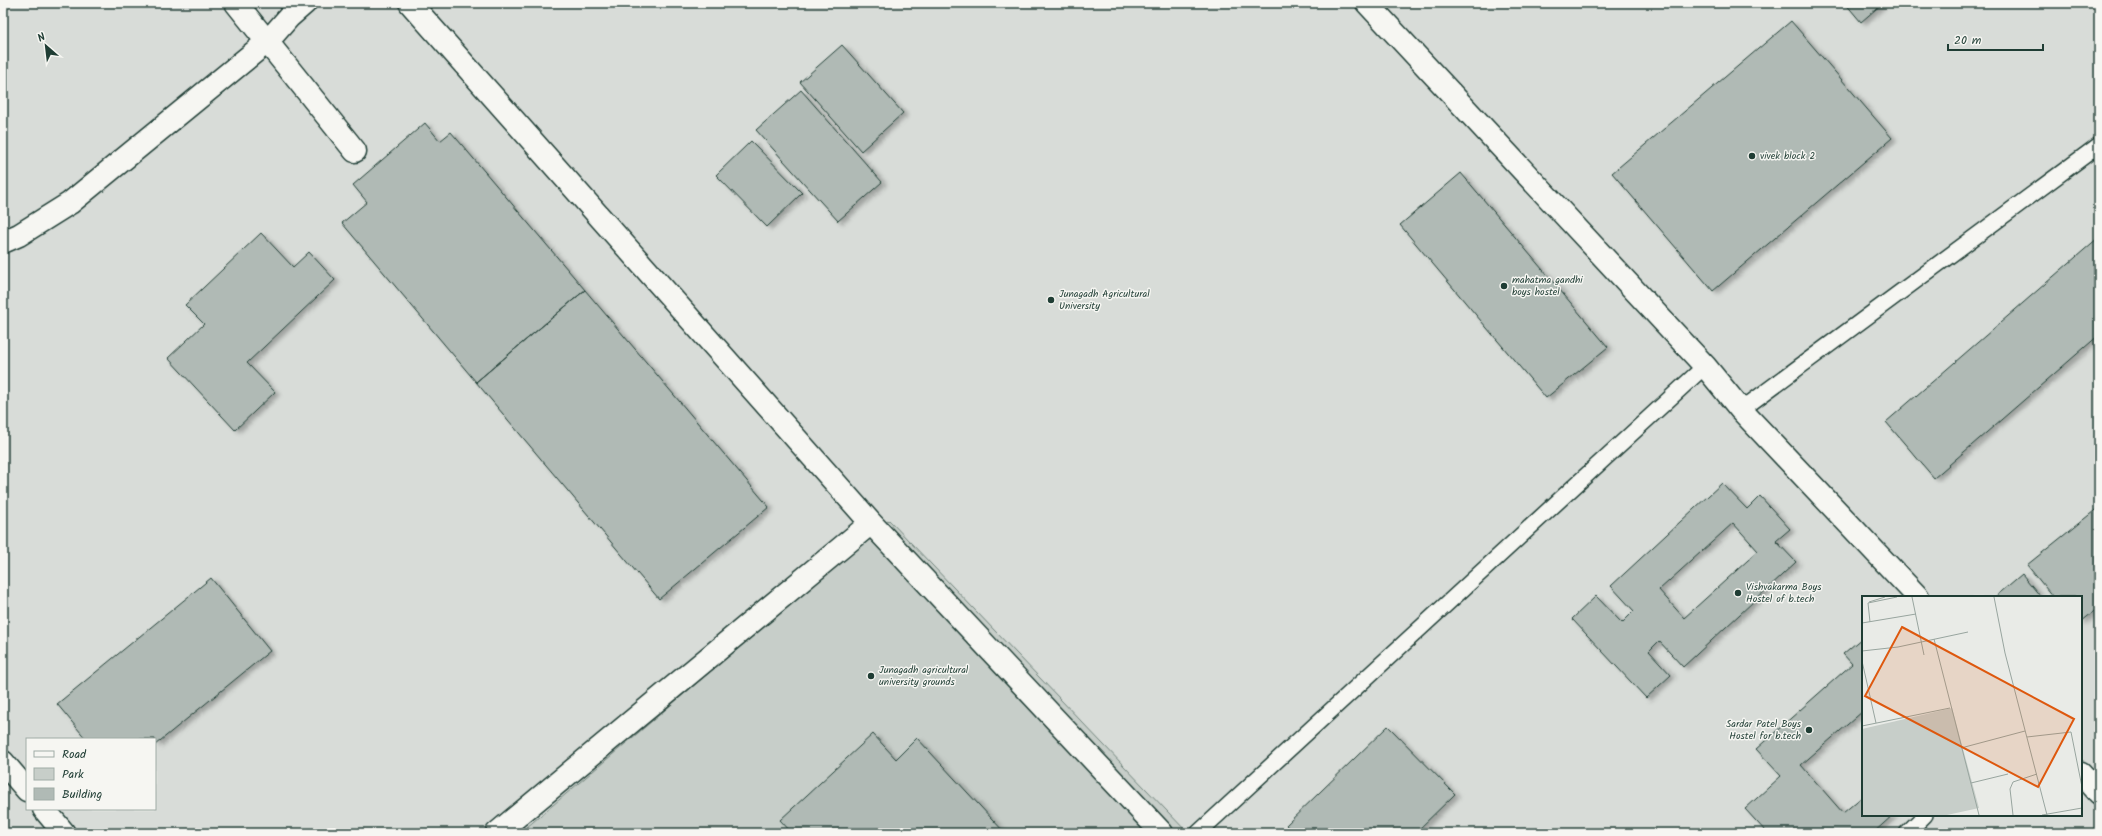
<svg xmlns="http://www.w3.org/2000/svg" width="2102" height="836" viewBox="0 0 2102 836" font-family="Kalam,sans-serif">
	<defs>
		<filter id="shadow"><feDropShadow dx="4.5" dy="2.5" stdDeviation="2" flood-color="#0004"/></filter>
	</defs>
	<rect width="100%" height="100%" fill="#e9ebe7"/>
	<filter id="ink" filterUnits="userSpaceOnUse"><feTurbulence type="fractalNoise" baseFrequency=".025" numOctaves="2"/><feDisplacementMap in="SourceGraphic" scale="8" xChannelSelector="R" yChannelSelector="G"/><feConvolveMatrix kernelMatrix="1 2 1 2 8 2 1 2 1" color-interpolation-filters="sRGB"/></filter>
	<g filter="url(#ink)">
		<path fill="#d8dcd8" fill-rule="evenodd" d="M3,3H2099V833H3ZM1863,597H2081V815H1863ZM27,739H155V809H27Z"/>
		<path fill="#c7cec9" stroke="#73867e" d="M889,520L1188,833H520Z"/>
		<path fill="#b0bab5" stroke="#1f3d34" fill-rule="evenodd" filter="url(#shadow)" d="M1845,3H1883L1861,22Z
			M1791,21L1892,138L1713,291L1612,173Z
			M842,45L903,113L861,151L800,82Z
			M801,90L882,182L838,221L756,130Z
			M425,123L440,141L451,132L585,290L476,382L342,223L367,202L353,185Z
			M751,141L802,193L767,227L716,175Z
			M1461,173L1608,347L1546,398L1400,225Z
			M261,233L293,267L309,252L335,280L247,363L275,392L235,430L168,358L204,324L185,305Z
			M2099,237V335L1934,478L1886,422Z
			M585,290L769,507L659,599L476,382Z
			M1722,483L1747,509L1760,496L1790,529L1776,541L1796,562L1683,667L1659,641L1649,651L1671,675L1646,698L1572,619L1596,596L1622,623L1634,611L1611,586ZM1733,523L1758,551L1684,618L1659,590Z
			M2099,507V607L2081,622V597H2053L2027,565Z
			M2022,574L2041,597H1995Z
			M211,578L270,651L155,745V739H86L57,704Z
			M1863,637V711L1801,765L1843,813L1863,796V815H1893L1873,833H1767L1745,809L1781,776L1756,749L1852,664L1843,654Z
			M1388,726L1455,794L1415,833H1294L1286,825Z
			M873,734L896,759L917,738L1005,833H792L780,820Z"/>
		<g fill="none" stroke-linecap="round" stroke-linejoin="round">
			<g stroke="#1f3d34" stroke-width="18">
				<path id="service" d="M1741,410L2099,145
					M1198,833L1705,366
					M1907,833L1925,815"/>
			</g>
			<g stroke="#1f3d34" stroke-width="25">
				<path id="minor" d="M236,3L355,151
					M410,3L871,523L1162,833
					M1367,3L1705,366L1741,410L1918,597
					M3,242L19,235L70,203L268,41L289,17L305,3
					M3,762L27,790
					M2081,773L2099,793
					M44,809L64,833
					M497,833L871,523"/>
			</g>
			<use href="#service" stroke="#f6f6f2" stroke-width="15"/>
			<use href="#minor" stroke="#f6f6f2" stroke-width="22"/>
		</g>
	</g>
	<g fill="#1f3d34" stroke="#f6f6f2" stroke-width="1.5">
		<circle cx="1752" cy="156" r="4"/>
		<circle cx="1504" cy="286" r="4"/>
		<circle cx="1051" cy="300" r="4"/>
		<circle cx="1738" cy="593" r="4"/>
		<circle cx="871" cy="676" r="4"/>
		<circle cx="1809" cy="730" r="4"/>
	</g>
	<g text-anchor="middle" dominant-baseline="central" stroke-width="3" stroke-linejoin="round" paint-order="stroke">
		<g font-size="10" fill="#1f3d34" stroke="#f6f6f2" text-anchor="start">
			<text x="1760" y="156">vivek block 2</text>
			<text x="1512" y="280">mahatma gandhi<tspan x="1512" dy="12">boys hostel</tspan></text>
			<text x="1059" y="294">Junagadh Agricultural<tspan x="1059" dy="12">University</tspan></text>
			<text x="1746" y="587">Vishvakarma Boys<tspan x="1746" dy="12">Hostel of b.tech</tspan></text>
			<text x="879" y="670">Junagadh agricultural<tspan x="879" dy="12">university grounds</tspan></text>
			<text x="1801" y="724" text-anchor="end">Sardar Patel Boys<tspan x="1801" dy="12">Hostel for b.tech</tspan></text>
		</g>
	</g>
	<g transform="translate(1862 596)">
		<rect width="220" height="220" fill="#e9ebe7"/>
		<path d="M90,112L117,212L85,219H0V133Z" fill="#c7cec9"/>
		<path fill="none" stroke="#98a59f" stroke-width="1" d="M50,1L62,59M132,1L143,57L185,219M7,6L23,1M6,7L35,1M6,7L8,26M0,27L54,18M72,43L117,219M0,55L36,51L106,36M0,65L14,127M0,130L88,112M165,141L209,136L220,191M99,152L163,135M109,187L146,178M151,219L148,193L151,186L175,178M180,219L220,212"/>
		<path fill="#de580e" fill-opacity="0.15" stroke="#de580e" stroke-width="2" d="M40,31L212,123L176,191L3,100Z"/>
		<rect width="220" height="220" fill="none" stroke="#1f3d34" stroke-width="2"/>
	</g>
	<rect width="2102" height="836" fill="none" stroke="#f6f6f2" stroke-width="16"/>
	<rect x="8" y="8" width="2086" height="820" fill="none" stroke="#1f3d34" stroke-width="1.5" filter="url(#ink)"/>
	<rect x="26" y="738" width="130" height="72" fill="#f6f6f2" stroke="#a0aca6"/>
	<rect x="34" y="751" width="20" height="6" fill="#f6f6f2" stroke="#a0aca6"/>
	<text x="62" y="758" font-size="12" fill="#1f3d34">Road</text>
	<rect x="34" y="768" width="20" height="12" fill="#c7cec9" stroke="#a0aca6"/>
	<text x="62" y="778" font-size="12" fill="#1f3d34">Park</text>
	<rect x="34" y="788" width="20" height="12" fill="#b0bab5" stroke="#a0aca6"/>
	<text x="62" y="798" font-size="12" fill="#1f3d34">Building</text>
	<g transform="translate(46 46) rotate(332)" stroke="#f6f6f2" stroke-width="3" paint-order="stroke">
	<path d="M0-3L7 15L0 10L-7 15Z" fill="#1f3d34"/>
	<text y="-6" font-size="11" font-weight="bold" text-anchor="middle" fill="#1f3d34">N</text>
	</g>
	<path d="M1948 44v6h95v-6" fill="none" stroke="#1f3d34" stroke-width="2"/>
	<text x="1954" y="44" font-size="12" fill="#1f3d34" stroke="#f6f6f2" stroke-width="3" paint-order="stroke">20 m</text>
</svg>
